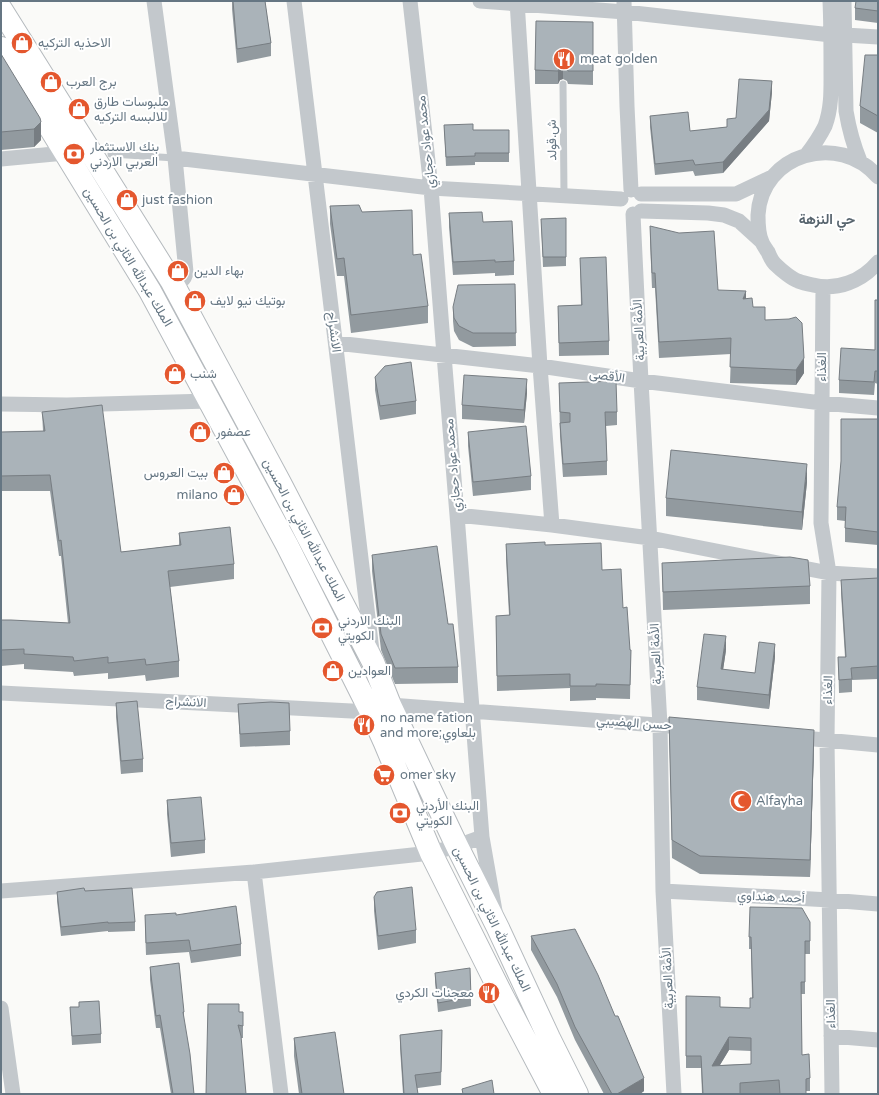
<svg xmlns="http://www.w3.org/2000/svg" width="879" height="1095" viewBox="0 0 879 1095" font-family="'Varela Round',Vazirmatn,sans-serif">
	<rect width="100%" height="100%" fill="#fafaf8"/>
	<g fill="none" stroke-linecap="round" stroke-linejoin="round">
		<g stroke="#b5babe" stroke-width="24">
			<path id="primary" d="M1,9L172,282L280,483L373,662L390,705L457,846L498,928L549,1038L577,1094
				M1,48L150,291L287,545L371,712L385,743L431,853L503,997L554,1094"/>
		</g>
		<path stroke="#c3c8cc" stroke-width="7" d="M563,84L564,195
			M111,154L175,158"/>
		<path stroke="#c3c8cc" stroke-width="15" d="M154,1L175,158L186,272C185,280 180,283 172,282
			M294,1C321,218 346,434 372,651
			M410,1L431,188L444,355L457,515L482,837L495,911
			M480,1L625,12L831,35
			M517,1L540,366L552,525
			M624,1L627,106L631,190
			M844,1L846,111C849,129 853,144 860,161
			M845,35L878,37
			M807,154C814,145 820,136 825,126C832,107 831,88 831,68C831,46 831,23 830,1
			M175,158L431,188L621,199
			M1,159L65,153L72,151
			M878,177C839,131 761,154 758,215C758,224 758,234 762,242C763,245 766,249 768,252C770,257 772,262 776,265C781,270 792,279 798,281C803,283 808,284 813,285C837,291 862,281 878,262
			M641,194H736L772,177
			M641,211L708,213L724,215L739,221L761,241
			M633,214L641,381L660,725L663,891L674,1094
			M823,287L821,523L829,573L827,740L832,1094
			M336,343L540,366L641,381L822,403L878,408
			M1,404L67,405L209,401
			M457,515L552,525L650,538L829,573L878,576
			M1,693L371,712
			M390,705L670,726
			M793,737L878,745
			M254,872L281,1094
			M1,891L254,872L431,853L457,846L482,837
			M663,891L830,900L878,904
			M1,1008L13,1094
			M831,1036L878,1040"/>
		<use href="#primary" stroke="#fff" stroke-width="22"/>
	</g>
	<path fill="#929a9f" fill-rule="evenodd" d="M232,1H265L271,43V56L237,63L232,9Z
		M878,1V23L855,20V8Z
		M593,22V85L568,84L567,81L563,79L560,80L558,84H535V70Z
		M1,54L41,140L34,147L1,150Z
		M878,55V133L860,123V106Z
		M772,92L769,121L723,173L695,176L693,171L655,175L650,127V116L690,131L727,127L736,118Z
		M444,125L473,130H509V162H475V165L446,166Z
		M330,206L413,255L428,306V323L351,333L344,276H337L330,224Z
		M449,213L483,222L514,261V275L495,276V273L453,275L449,227Z
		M566,218V266L543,267L541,219Z
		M650,226L718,290L746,299L753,307L765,320L804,373L796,385L730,383L731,354L659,358L655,288H652L650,241Z
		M580,258L609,341V355L559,356L558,306L581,305Z
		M515,284L516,346L473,347L459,340L454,331L453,321V307Z
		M878,300V384L875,383L874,395L839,393V380L875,350Z
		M375,377L416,401V414L380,420L375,390Z
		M559,383L617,412V425L606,426L607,461V475L563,477L560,436Z
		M527,393L524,423L462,419V405Z
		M42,412L121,552L179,545V533L234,564V579L170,587L179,661V677L146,681L145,675L108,679V673L74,676L73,672L24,669V664L1,666V620L68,623L61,556H59L50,491H1V432L43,431Z
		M878,419V545L845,542V521L837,520V507Z
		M468,432L531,476V490L473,496L468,446Z
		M807,482L802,530L666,516V498Z
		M506,544L545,545L602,570L623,608L630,650H631L630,699L596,698V700L570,701V688L497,691L496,616L509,615L506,559Z
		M372,555L448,624L458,667V683L395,684L381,650L372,571Z
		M662,563L810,586V604L663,610Z
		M878,578V679L852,680V692L839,693L838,657H845L841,593V580Z
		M726,650L723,670L755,673L775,657L769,709L697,700V687Z
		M116,703L143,759V772L121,774L116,717Z
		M238,704L290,731V745L240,747Z
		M669,717L814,748L810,877L700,874L672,858Z
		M167,800L205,840V853L171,857L167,814Z
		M85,891L135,922V931L108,932V931L61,936L57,901V892Z
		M374,897L416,930V943L378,950L374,911Z
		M145,915H176L241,944V956L191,963L189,952L146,955L145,927Z
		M810,922V954H805V994H801L802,1055L810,1078V1091H806V1094H779V1093L761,1094H702L701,1068H686V996L720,1007L750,1008L752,998L751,949H749V937ZM729,1050L751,1051V1064L720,1065Z
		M531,936L644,1091L640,1094H604L575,1040L557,997L531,950Z
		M150,967L184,1012V1024L194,1094H171L160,1028H156L150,980Z
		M435,973L471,997V1006L438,1012L435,982Z
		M79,1002L101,1034V1043L72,1045L70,1007H79Z
		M239,1012L243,1025V1038H241L206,1094Z
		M442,1030L441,1085L418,1088L403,1094L400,1048V1035Z
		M294,1038L344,1094H299L294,1056Z"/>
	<path fill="#777d82" d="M560,66H563V79L560,80L558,84V71Z
		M772,81V92L769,121L723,173V162Z
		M41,122V140L34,147V129Z
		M746,291V307L743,299Z
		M804,358V373L796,385V370Z
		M527,379V393L524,423V410Z
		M807,464V482L802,530V512Z
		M726,636V650L721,683V669Z
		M775,644V657L769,709V695Z
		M814,730V748L810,877V860Z
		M729,1037V1050L712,1078V1066Z
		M644,1078V1091L640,1094H617Z"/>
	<path fill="#aab3b9" stroke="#777d82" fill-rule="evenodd" d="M233,1H265L271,43L237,49Z
		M856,1H878V11L855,8Z
		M536,21L593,22V71H568L567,68L563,66H560L558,71L535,70Z
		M1,54L40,118L41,122L34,129L1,132Z
		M865,55H878V116L860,106Z
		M739,79L772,81L769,110L723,162L695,165L693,160L655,164L650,116L688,112L690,131L727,127V119L736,118Z
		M473,124V130H509V153H475V156L446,157L444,125Z
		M359,205L362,212L412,210L413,255L421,254L428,306L351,315L344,258L337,259L330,206Z
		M482,212L483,222L512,221L514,261L495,262V260L453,262L449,213Z
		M566,218V257H543L541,219Z
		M650,226L679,233L714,231L718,290L746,291L743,299L752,298L753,307H765V320L789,319L796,317L802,323L804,358L796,370L730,367L731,338L659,342L655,273H652Z
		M606,257L609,341L559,343L558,306L582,305L580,258Z
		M515,284L516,333H473L459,326L454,318L453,307L458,285Z
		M875,300H878V371H875L874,382L839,380L841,348L875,350Z
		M411,362L416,401L380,406L375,377L385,366Z
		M464,375L527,379L524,410L462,405Z
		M616,381L617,412H605L607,461L563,464L560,423L570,422V413L560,412L559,383Z
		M102,405L121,552L181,545L179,533L230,527L234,564L168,571L179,661L146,665L145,659L108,663V657L74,661L73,657L24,654V649L1,650V620H11L70,623L61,540L59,541L50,475L1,476V432L45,431L42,412Z
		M841,419H878V532L845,528L846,507H837L841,461Z
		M526,426L531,476L473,482L468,432Z
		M671,450L807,464L802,512L666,498Z
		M545,542V545L601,543L602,570L621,569L623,608L627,607L630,650H631L630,685L596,684V686H570V674L497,676L496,616L510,615L506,544Z
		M437,546L448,624H453L458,667L395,668L381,634L372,555Z
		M790,557L808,560L810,586L663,592L662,563Z
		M878,578V666L851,668L852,679L839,680L838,657H846L841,580Z
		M704,634L726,636L721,669L755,673L759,642L775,644L769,695L697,687Z
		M137,701L143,759L121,761L116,703Z
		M271,702L289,703L290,731L240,734L238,704Z
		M669,717L814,730L810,860L700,856L672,840Z
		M201,797L205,840L171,843L167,800Z
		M412,887L416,930L378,936L374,897L377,892Z
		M84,888L85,891L132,888L135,922L108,923V922L61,927L57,892Z
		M236,906L241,944L191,951L189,940L146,943L145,915L176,913V915Z
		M750,907L802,908L810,922V941H805V982H801L802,1055L809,1054L810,1078L806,1079V1094H780L779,1080L740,1083V1094H703L701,1056H686V996L720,997V1007L750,1008V998H753L751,937H749ZM729,1037L751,1038V1064L712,1066Z
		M575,929L598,975L615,1016H618L644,1078L617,1094H612L575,1027L557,984L531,936Z
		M179,963L184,1012H183L190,1054L194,1094H173L160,1015L156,1016L150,967Z
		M470,968L471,997L438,1003L435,973Z
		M99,1001L101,1034L72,1036L70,1007H79V1002Z
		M208,1004H239V1012H243V1026L238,1025L241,1036L246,1094H206Z
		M442,1030L441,1072L415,1075L418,1094H403H404L400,1035Z
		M335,1032L344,1094H302L294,1038Z
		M492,1080L494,1094H463L462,1089Z"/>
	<defs>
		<g id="shop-disc" transform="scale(1.15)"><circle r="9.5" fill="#e4572e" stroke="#fff"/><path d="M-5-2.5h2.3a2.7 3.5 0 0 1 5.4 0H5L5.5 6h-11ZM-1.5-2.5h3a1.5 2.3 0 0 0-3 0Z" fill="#fff"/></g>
		<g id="restaurant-disc" transform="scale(1.15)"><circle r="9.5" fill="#e4572e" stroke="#fff"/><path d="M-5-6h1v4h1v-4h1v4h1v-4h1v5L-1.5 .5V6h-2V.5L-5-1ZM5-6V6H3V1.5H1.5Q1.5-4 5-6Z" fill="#fff"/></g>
		<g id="bank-disc" transform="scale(1.15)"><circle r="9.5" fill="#e4572e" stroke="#fff"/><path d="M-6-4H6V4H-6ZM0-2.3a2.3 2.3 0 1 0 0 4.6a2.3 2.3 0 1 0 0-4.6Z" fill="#fff"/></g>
		<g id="supermarket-disc" transform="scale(1.15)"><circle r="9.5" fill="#e4572e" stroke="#fff"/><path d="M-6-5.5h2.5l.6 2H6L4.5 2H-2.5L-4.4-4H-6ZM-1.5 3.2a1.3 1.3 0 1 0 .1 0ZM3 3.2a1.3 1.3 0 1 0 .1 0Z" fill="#fff"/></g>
		<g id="mosque-disc" transform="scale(1.15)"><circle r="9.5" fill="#e4572e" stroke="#fff"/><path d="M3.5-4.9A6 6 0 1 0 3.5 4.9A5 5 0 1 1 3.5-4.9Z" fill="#fff"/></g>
	</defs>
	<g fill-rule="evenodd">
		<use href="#shop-disc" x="22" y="43"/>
		<use href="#restaurant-disc" x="564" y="59"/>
		<use href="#shop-disc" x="51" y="82"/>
		<use href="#shop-disc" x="79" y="109"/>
		<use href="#bank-disc" x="74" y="154"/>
		<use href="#shop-disc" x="127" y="200"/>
		<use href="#shop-disc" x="178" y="271"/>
		<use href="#shop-disc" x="195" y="301"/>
		<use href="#shop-disc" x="175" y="374"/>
		<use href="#shop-disc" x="200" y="432"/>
		<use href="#shop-disc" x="224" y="473"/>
		<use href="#shop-disc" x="234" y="495"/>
		<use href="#bank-disc" x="322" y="628"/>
		<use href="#shop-disc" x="333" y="671"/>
		<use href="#restaurant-disc" x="364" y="725"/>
		<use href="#supermarket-disc" x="384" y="775"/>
		<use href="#mosque-disc" x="741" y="801"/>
		<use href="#bank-disc" x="400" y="813"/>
		<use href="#restaurant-disc" x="489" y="993"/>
	</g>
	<g text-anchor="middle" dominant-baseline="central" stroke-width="4" stroke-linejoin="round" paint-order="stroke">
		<g font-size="13" fill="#657683" stroke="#fff" text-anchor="start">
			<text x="38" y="43">الاحذيه التركيه</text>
			<text x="580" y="59">meat golden</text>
			<text x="66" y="82">برج العرب</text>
			<text x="94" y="102">ملبوسات طارق<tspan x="94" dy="15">للالبسه التركيه</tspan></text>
			<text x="90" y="147">بنك الاستثمار<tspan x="90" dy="15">العربي الاردني</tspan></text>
			<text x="142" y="200">just fashion</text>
			<text x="194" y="271">بهاء الدين</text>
			<text x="210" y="301">بوتيك نيو لايف</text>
			<text x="190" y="374">شنب</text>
			<text x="216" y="432">عصفور</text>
			<text x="208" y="473" text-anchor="end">بيت العروس</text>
			<text x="218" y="495" text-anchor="end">milano</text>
			<text x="338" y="621">البنك الاردني<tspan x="338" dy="15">الكويتي</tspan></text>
			<text x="348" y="671">العوادين</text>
			<text x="380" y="718">no name fation<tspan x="380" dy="15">and more;بلعاوي</tspan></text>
			<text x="400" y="775">omer sky</text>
			<text x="756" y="801">Alfayha</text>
			<text x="416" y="806">البنك الأردني<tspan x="416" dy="15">الكويتي</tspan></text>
			<text x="474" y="993" text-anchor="end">معجنات الكردي</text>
		</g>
		<g font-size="13" fill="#657683" stroke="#fff">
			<text transform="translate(552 140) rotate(-91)">ش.قولد</text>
			<text transform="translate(426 142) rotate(-96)">محمد عواد حجازي</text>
			<text transform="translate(128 257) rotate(59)">الملك عبدالله الثاني بن الحسين</text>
			<text transform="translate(639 330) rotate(-93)">الأمة العربية</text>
			<text transform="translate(334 332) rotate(83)">الانشراح</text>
			<text transform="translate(822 367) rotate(-90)">الغذاء</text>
			<text transform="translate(607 376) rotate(8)">الأقصى</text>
			<text transform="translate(453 465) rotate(-95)">محمد عواد حجازي</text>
			<text transform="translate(304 530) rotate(62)">الملك عبدالله الثاني بن الحسين</text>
			<text transform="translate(656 654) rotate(-93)">الأمة العربية</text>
			<text transform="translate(828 690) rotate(-89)">الغذاء</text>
			<text transform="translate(186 702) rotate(3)">الانشراح</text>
			<text transform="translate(634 723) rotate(4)">حسن الهضيبي</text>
			<text transform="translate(771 897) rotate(3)">أحمد هنداوي</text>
			<text transform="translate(492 919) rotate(64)">الملك عبدالله الثاني بن الحسين</text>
			<text transform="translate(668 978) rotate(-93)">الأمة العربية</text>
			<text transform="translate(831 1014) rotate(-91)">الغذاء</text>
		</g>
		<g font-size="14" font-weight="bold" fill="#57646e" stroke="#fff">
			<text x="827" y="219">حي النزهة</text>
		</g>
	</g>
	<rect width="879" height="1095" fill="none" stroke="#657683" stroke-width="4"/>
</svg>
